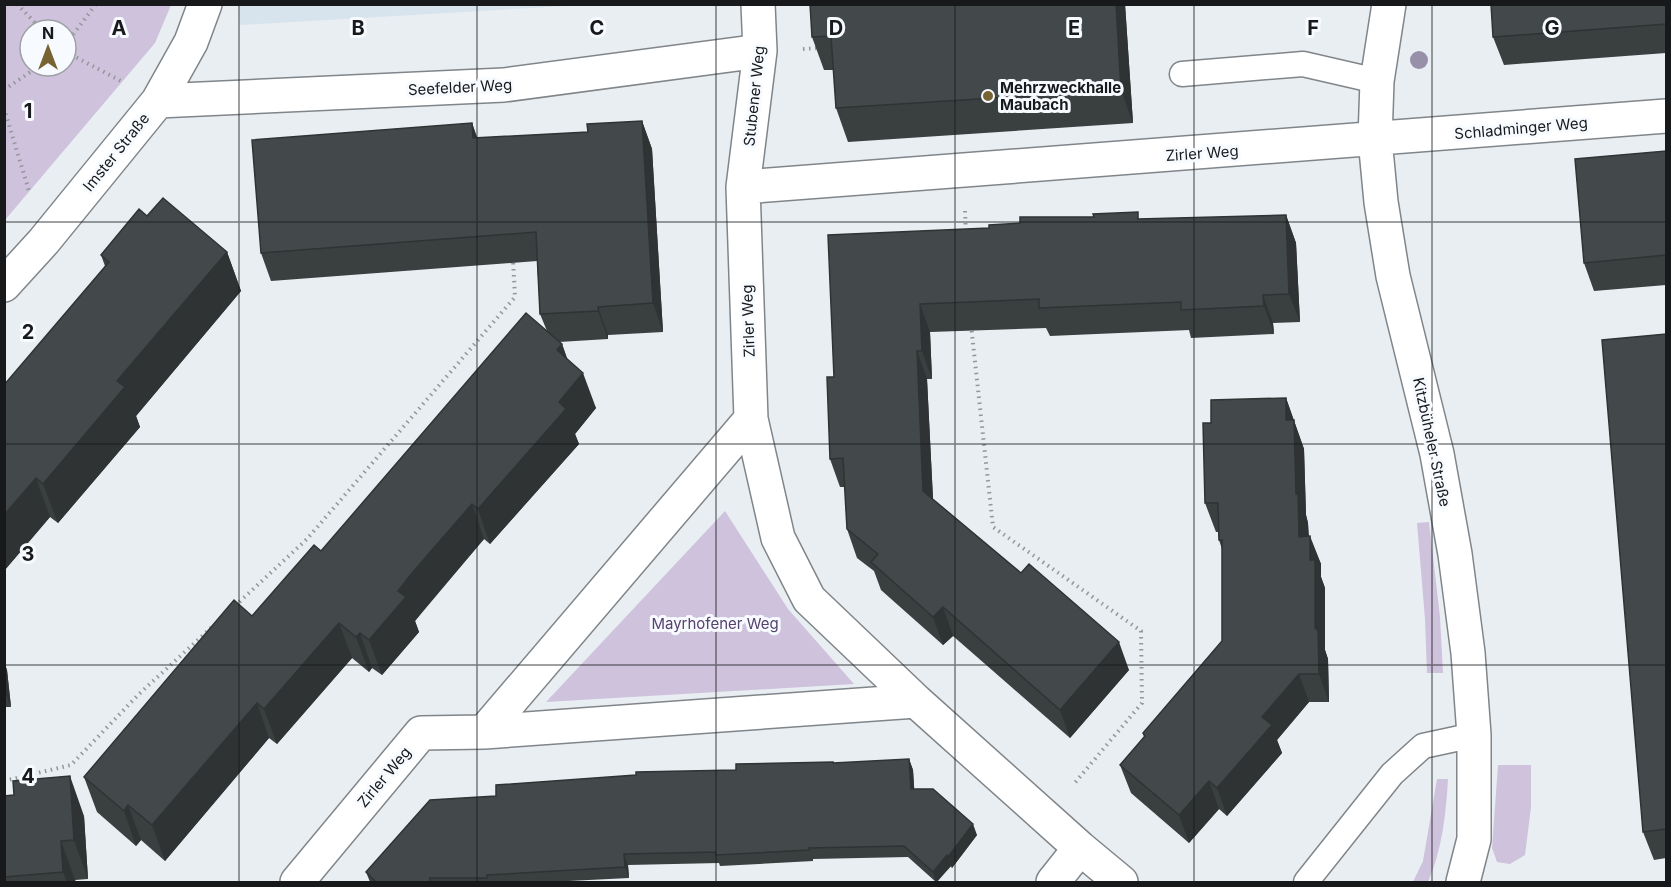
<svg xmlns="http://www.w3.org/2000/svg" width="1671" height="887" viewBox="0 0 1671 887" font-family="Inter,sans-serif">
	<rect width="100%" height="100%" fill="#e8eef2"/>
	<path fill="#d7e3ed" d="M239,4H581V5L240,25Z"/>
	<path fill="#cfc2dd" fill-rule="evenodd" d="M5,4L171,5L155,43L5,220ZM30,30H66V66H30Z
		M725,511L788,609L854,684L546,702Z
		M1429,522L1440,617L1443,673H1427L1425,619L1417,523Z
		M1498,765H1531V807L1525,855L1510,864L1497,862L1492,848Z
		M1437,779H1448C1446,814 1442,850 1428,882H1413L1423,861Z"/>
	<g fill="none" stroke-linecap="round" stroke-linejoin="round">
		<g stroke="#808589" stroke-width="27">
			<path id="service" d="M1182,74L1303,64L1377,81
				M1306,882L1392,774L1423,746L1474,735"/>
		</g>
		<g stroke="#808589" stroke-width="36">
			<path id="minor" d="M1389,4L1377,81L1375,139L1381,202L1393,276L1437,454L1455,554L1468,653L1474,735V839L1463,882
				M158,101L504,85L760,51
				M743,187L760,51L758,4
				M4,285L44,241L158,101L191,42L205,4
				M484,732L916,701
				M297,882L421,733L484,732L751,419
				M1053,882L1080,848
				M1121,882L1080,848L916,701L809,599L778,538L751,419L743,187L1666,116"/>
		</g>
		<path stroke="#93979a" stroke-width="4" stroke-dasharray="1.5 4.5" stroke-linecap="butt" d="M17,4L42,30
			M66,44L96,4
			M803,49L819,48
			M66,52L121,81
			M4,90L39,66
			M4,108L29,191
			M965,211L966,234
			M971,325L993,527L1141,631L1142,703L1073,785
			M235,606L307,539L515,297L513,260
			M4,781L71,765L139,694L212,627"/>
		<use href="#service" stroke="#fff" stroke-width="24"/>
		<use href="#minor" stroke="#fff" stroke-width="33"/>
	</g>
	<circle fill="#988fa9" cx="1419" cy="60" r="9"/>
	<path fill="#3a3f40" d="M810,4H1125L1133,123L848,142L836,108L834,70H824L812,37Z
		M1666,4V53L1504,65L1493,37Z
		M642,121L652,149L663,332L608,335V339L559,342L562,344L567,359L596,408L575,434L579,444L490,544L484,539L424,609L415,621L419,632L382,675L372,668L369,672L352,658L277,744L269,738L165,861L141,840L136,846L97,812L84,777L321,551L547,331L540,314L537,261L271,281L261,253L472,123L477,138L588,132Z
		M1666,151V285L1594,291L1584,263Z
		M1286,215L1296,243L1300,322L1273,323L1274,334L1191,338L1189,330L1050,336L1046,328L930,332L932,379H927L933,499L1129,670L1070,738L953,636L943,645L881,590L874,571L857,558L847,529L845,487H840L830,459L834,377L989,228L1140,219Z
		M147,216L227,252L241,291L136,416L140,427L58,523L50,517L4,571L105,266L101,255Z
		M1666,334V858L1654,860L1643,832Z
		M1286,398L1304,449L1306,515L1308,523L1309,536L1321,564V577L1325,588V650L1328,659L1329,702H1309L1277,740L1282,753L1227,816L1219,809L1189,843L1131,793L1120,765L1144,737L1143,733L1222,641V549L1219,540L1218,532H1216L1205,503L1211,423Z
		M4,662L7,670L11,707H4Z
		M909,759L913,770L914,789L977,835L952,868L951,866L937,882H936L908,857L813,859V861L720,866L719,863L628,865L629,878L549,882H370L366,872L496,796L736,770Z
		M4,796L84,816L88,879L75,880L76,882H4Z"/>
	<path fill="#2f3334" d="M1116,4H1125L1133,123L1121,90Z
		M642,121L652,149L663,332L653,303Z
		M472,123L482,151L473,138Z
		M1286,215L1296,243L1300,322L1289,294Z
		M227,252L241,291L136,416L140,427L58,523L43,484L117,381Z
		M1263,295L1273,323L1274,334L1264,306Z
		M920,304L930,332L932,379L922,351Z
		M598,307L608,335V339L598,311Z
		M562,344L575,380L557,350Z
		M917,351L927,379L934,519L923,491Z
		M583,373L596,408L575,434L579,444L490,544L478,509L559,402Z
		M1286,398L1304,449L1306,515L1308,523L1309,566L1299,537L1296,494L1286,420Z
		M36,478L50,517L4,571V515Z
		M472,504L484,539L415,621L419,632L382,675L369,640L398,591Z
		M1310,536L1321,564V577L1325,588V650L1328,659L1329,702L1319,674L1315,628L1310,560Z
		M943,607L953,636L943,645L933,617Z
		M339,623L352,658L277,744L264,709Z
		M360,633L372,668L369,672L356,637Z
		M1119,642L1129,670L1070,738L1060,710Z
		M4,662L7,670L11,707L4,690Z
		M1299,674L1309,702L1277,740L1282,753L1227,816L1217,788L1262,717Z
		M257,703L269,738L165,861L152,825Z
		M909,759L913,770L915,800L911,789Z
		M70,776L84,816L88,879L74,840Z
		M1209,781L1219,809L1189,843L1179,815Z
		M128,805L141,840L136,846L124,811Z
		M973,824L977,835L952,868L948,857Z
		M61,841L75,880L76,882H67L63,872Z
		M624,854L628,865L629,878L625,867Z
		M947,855L951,866L936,882L933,872Z"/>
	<path fill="#43494a" stroke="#2f3334" stroke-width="1.5" d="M810,4H1116L1121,90L836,108L831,36L812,37Z
		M1491,4H1666V24L1493,37Z
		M642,121L653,303L598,307V311L540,314L536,232L261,253L252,140L472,123L473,138L588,132L587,124Z
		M1666,151V255L1584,263L1575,159Z
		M163,198L227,252L117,381L125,387L43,484L36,478L4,515V385L109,262L101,255L139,209L147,216Z
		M1138,212V219L1286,215L1289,294L1263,295L1264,306L1181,310V302L1039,308V299L920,304L922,351H917L923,491L1021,573L1029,564L1119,642L1060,710L943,607L933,617L871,562L878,554L847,529L843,458L830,459L827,377H834L828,235L989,228V225L1020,223V217H1094L1093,214Z
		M526,313L562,344L557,350L583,373L559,402L566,409L478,509L472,504L412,573L398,591L406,597L369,640L360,633L356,637L339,623L264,709L257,703L152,825L128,805L124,811L84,777L234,600L252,616L314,545L321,551Z
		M1666,334V829L1643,832L1602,340Z
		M1286,398V420H1294L1296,494H1298L1299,537L1310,536V560H1315V628L1318,631L1319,674H1299L1262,717L1272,725L1217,788L1209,781L1179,815L1120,765L1145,736L1143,733L1222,641V540H1219L1218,503H1205L1203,423H1211V400Z
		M909,759L911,789H933L973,824L948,857L947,855L933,872L904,846L809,848V850L716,855L715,852L624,854L625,867L487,875V878H430V882H376L366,872L430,800L496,796V785L636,775V772L736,770V764L833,762V763Z
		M70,776L74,840L61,841L63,872L4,877V796L14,795L13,781Z"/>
	<path fill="none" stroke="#18191b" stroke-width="1.5" stroke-opacity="0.55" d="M239,4V882M477,4V882M716,4V882M955,4V882M1194,4V882M1432,4V882M4,222H1666M4,444H1666M4,665H1666"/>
	<circle fill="#786332" stroke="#f7fbff" stroke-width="2" cx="988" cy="96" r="6"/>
	<g text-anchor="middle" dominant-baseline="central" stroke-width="6" stroke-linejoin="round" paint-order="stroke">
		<g font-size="15" fill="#18191b" stroke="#f7fbff">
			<text transform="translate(460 87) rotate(-3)">Seefelder Weg</text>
			<text transform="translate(754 96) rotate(-84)">Stubener Weg</text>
			<text transform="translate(1521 128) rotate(-5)">Schladminger Weg</text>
			<text transform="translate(116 152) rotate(-51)">Imster Straße</text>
			<text transform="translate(1202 153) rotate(-4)">Zirler Weg</text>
			<text transform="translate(748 321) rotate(-92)">Zirler Weg</text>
			<text transform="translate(1432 442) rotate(78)">Kitzbüheler Straße</text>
			<text transform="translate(384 777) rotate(-50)">Zirler Weg</text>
		</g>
		<g font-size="15" font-weight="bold" fill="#18191b" stroke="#f7fbff" text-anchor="start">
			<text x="1000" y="87">Mehrzweckhalle<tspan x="1000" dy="17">Maubach</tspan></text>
		</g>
		<g font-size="15" fill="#57416d" stroke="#f7fbff">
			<text x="715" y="623">Mayrhofener Weg</text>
		</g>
	</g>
	<g font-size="20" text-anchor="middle" font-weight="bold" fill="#18191b" stroke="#f7fbff" stroke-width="6" stroke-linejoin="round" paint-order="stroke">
		<text x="119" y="35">A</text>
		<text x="358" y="35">B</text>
		<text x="597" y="35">C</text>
		<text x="836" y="35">D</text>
		<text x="1074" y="35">E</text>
		<text x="1313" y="35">F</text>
		<text x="1552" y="35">G</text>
		<text x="28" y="118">1</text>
		<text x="28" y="339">2</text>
		<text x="28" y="561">3</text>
		<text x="28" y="783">4</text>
	</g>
	<rect width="1671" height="887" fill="none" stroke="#18191b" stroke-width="12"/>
	<g transform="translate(48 48)"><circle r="28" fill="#f7fbff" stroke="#9ea1a4" stroke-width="1.5"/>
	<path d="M0-4.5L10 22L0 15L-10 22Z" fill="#786332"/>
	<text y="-9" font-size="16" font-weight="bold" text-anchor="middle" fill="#18191b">N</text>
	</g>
</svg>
